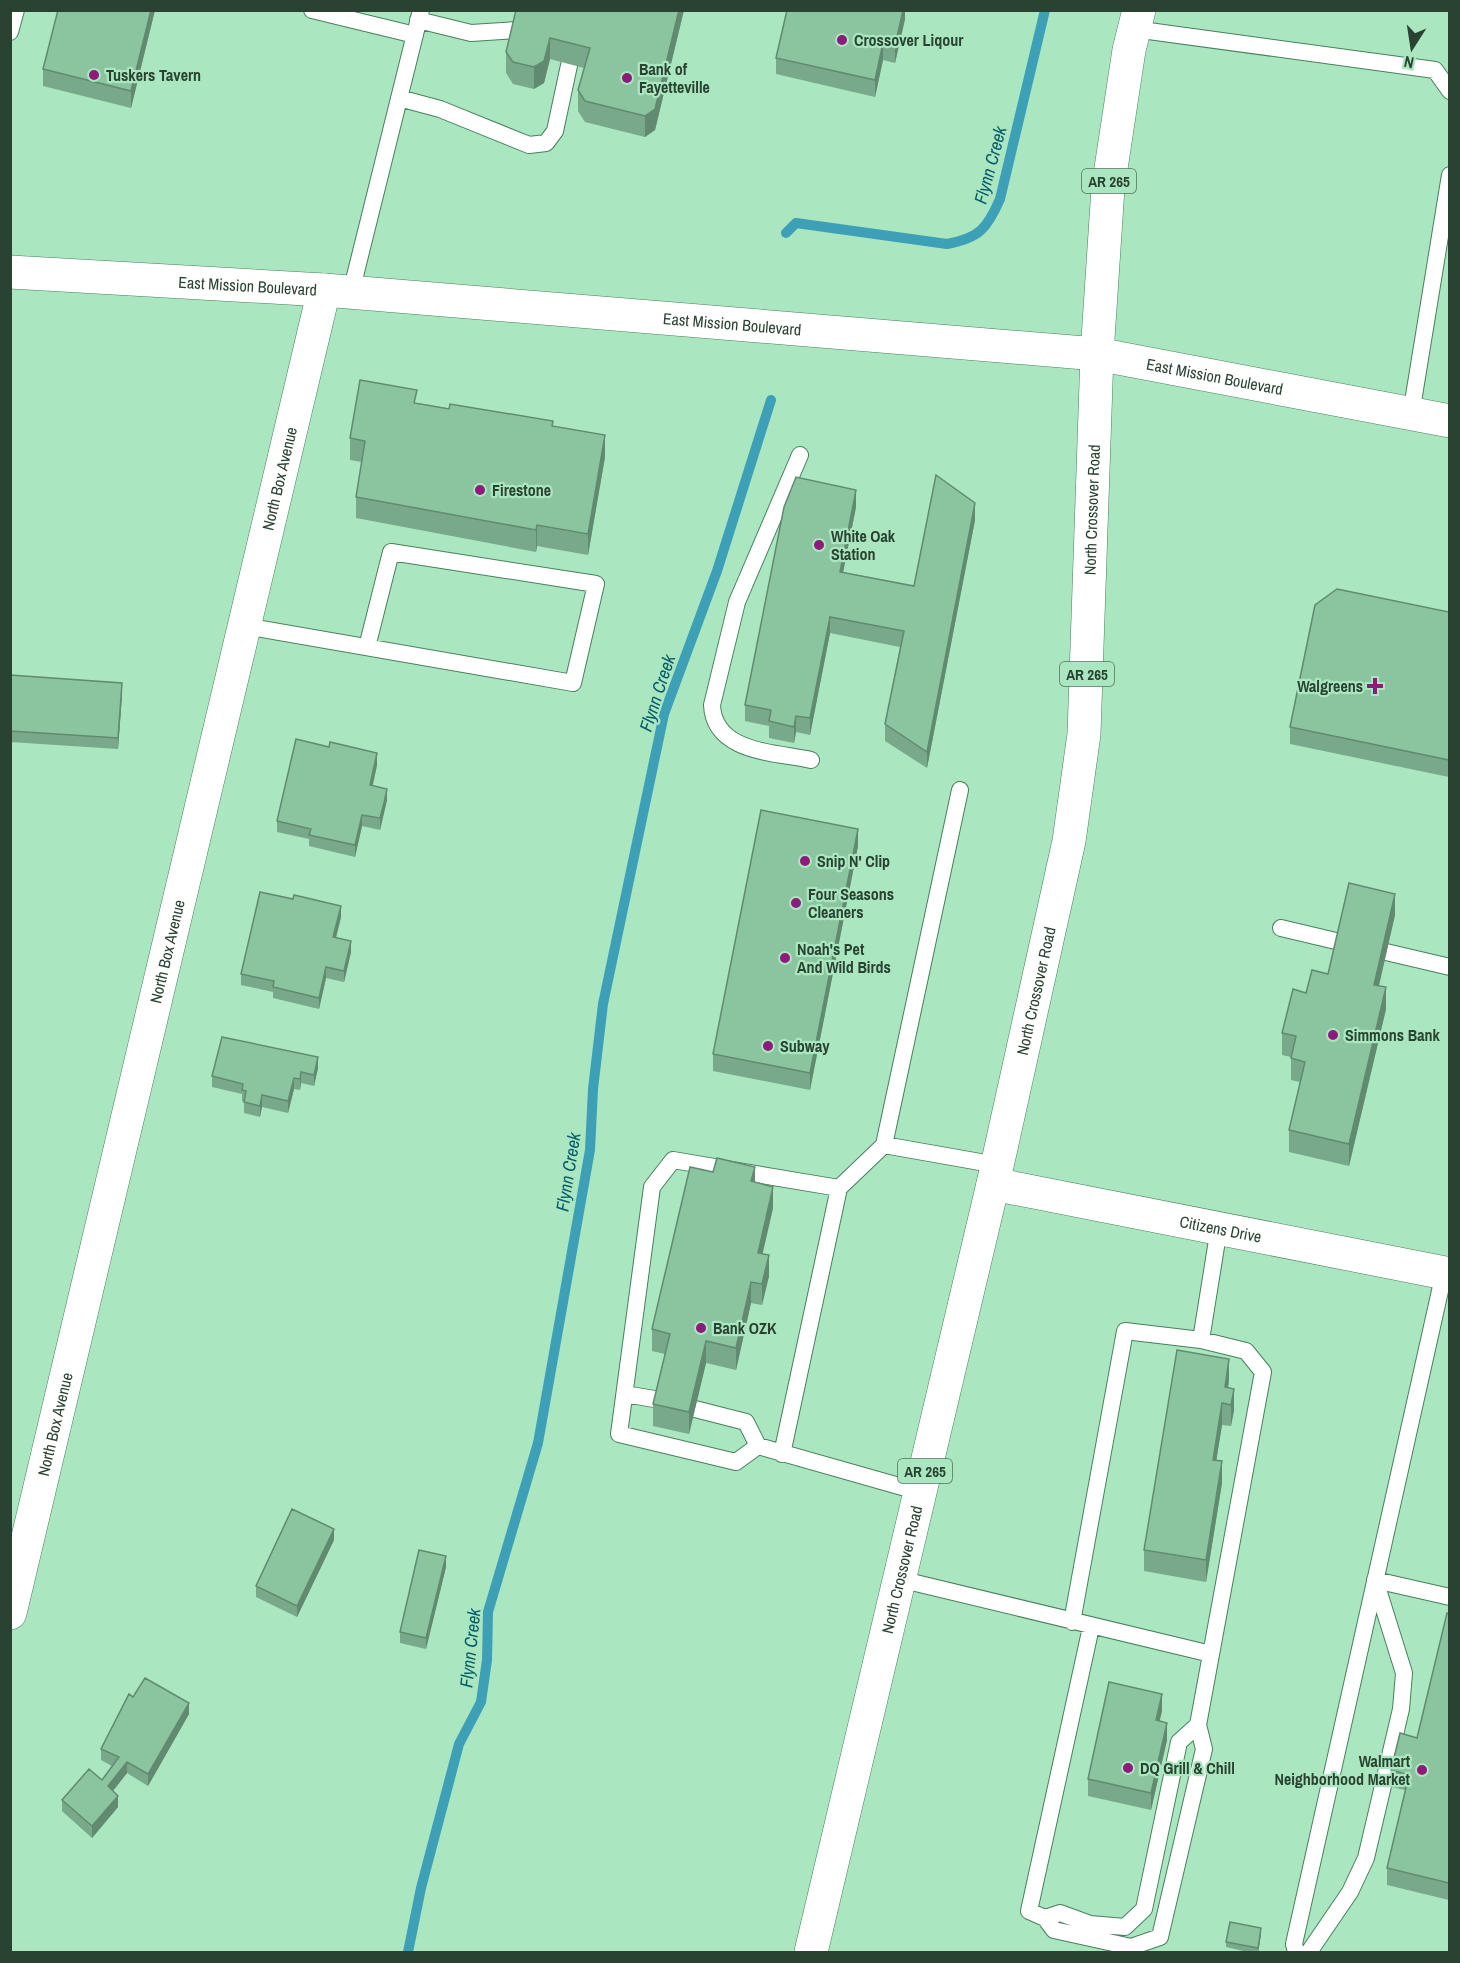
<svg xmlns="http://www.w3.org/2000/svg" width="1460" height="1963" viewBox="0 0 1460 1963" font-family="'Archivo Narrow',sans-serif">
	<rect width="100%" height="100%" fill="#aae6bf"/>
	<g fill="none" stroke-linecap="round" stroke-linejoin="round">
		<path stroke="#3ea0b7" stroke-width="10" d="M786,233L796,223L947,244C979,238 987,229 1000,199L1045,10
			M408,1952L421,1888L459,1744L481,1702L487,1660L488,1612L538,1443L590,1150L593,1089L603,1004L664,714L717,571L771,400"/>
		<g stroke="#47805e" stroke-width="18">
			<path id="lane" d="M312,10L415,35
				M418,20L471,33L533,29
				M1134,29L1435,70L1450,91
				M10,32L16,10
				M399,98L440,109L529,145L546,143L555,131L571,56L569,43
				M351,292L421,10
				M1411,414L1450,175
				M800,455L737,602L712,705C714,753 775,752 811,760
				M245,626L573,683L596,584L391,552L367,647
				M960,790L884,1145L997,1165
				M1281,928L1340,942
				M1386,952L1450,967
				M1201,1340L1219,1228
				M625,1394L660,1400
				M695,1409L746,1422L758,1446L920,1492
				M758,1446L736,1462L619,1434L652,1187L673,1160L839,1188L884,1145
				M782,1454L839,1188
				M899,1579L1211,1654
				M1072,1622L1125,1331L1201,1340L1246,1351L1263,1372L1198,1725L1204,1749L1160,1937L1131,1947L1054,1930L1045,1918L1029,1911L1091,1627
				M1045,1918L1060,1913L1090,1924L1125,1927L1144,1909L1179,1742L1198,1725
				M1296,1952L1294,1944L1444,1273
				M1309,1952L1350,1892L1366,1858L1401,1709L1404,1673L1375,1580L1450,1597"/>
		</g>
		<g stroke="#47805e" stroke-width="34">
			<g id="street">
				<path id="s1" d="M993,1184L1450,1274"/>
				<path id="s2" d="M10,1613L324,290"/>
			</g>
		</g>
		<g stroke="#47805e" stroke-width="34">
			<g id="secondary">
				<path id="s3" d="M10,272L324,290L1097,354L1450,421"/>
			</g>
		</g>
		<g stroke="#47805e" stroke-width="34">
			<g id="primary">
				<path id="s4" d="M811,1952L993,1184L1069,841L1084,734L1097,354L1108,188L1129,50L1139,10"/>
			</g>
		</g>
		<use href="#lane" stroke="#fff" stroke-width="16"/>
		<use href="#street" stroke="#fff" stroke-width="33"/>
		<use href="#secondary" stroke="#fff" stroke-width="33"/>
		<use href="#primary" stroke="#fff" stroke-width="33"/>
	</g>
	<path fill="#78a98a" d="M58,10H155L131,108L43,86V69Z
		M516,10H684L655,130L645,137L585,122L578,111V90L584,68L550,59L544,83L534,89L513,84L506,73V52Z
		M905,10V19L895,63L883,60L875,97L776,74V58Z
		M417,403L553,426L605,457L588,555L537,546L536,552L356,518V497L362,462L350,460V438Z
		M856,507L843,572L914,586L975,520L927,768L885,741V724L900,647L830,633L810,735L796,732L794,743L769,738V726L745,721V705Z
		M1449,612V777L1290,744V727Z
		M10,675L122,695L118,749L10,742Z
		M377,765L373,785L387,800L380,830L362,826L355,857L309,846V839L277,832V821Z
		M858,846L810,1090L713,1071V1054Z
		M1395,915L1379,986L1386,1009L1349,1166L1289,1152V1130L1300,1082L1291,1080V1057L1282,1055V1033L1306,993Z
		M341,917L336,938L351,952L344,982L326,978L319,1009L273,998V992L241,985V974Z
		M318,1068L314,1086L301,1083L300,1090L294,1089L288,1113L262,1107L260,1117L244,1113V1102L242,1101V1094L212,1087V1076Z
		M755,1182L773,1208L762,1254L769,1276L762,1305L751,1303L736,1370L706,1363L689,1434L653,1426V1404L665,1354L652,1351V1329Z
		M1229,1380L1228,1388L1234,1410L1231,1426L1222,1425L1216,1461L1222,1483L1206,1582L1144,1571V1550Z
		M334,1540L297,1617L256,1597V1586Z
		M446,1567L426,1649L400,1643V1632Z
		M1449,1614V1900L1387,1885V1868L1405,1790L1391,1787V1770L1417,1738Z
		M133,1697L189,1714L148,1786L127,1773L113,1791L118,1807L92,1838L62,1811V1800L102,1780L112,1766L101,1760V1749Z
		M1162,1711L1159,1721L1167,1740L1151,1810L1088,1796V1779Z
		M1261,1934L1258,1953H1252L1226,1947V1942Z"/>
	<path fill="#618a70" d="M151,10H155L131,108V91Z
		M679,10H684L655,130L645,137V116Z
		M903,10H905V19L895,63V46Z
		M550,38V59L544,83L534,89V67Z
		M883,43V60L875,97V80Z
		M605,435V457L588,555V534Z
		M856,490V507L840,588V572Z
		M975,503V520L927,768V752Z
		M537,525V546L536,552V530Z
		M830,617V633L810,735V718Z
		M122,683V695L118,749V738Z
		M796,716V732L794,743V727Z
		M377,753V765L370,796V785Z
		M387,789V800L380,830V818Z
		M362,815V826L355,857V845Z
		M858,829V846L810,1090V1073Z
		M1395,894V915L1374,1006V985Z
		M341,906V917L333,949V937Z
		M351,941V952L344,982V971Z
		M326,967V978L319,1009V998Z
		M1386,987V1009L1349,1166V1144Z
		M318,1057V1068L314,1086V1075Z
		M301,1072V1083L300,1090V1079Z
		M294,1078V1089L288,1113V1101Z
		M262,1095V1107L260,1117V1106Z
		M755,1167V1188L751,1181Z
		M773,1187V1208L758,1274V1253Z
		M769,1255V1276L762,1305V1284Z
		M751,1282V1303L736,1370V1348Z
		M706,1341V1363L689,1434V1412Z
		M1229,1359V1380L1226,1404L1225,1387Z
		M1234,1389V1410L1231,1426V1405Z
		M1222,1403V1425L1213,1481V1460Z
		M1222,1461V1483L1206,1582V1560Z
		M334,1529V1540L297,1617V1606Z
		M446,1556V1567L426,1649V1638Z
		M1162,1694V1711L1156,1737V1720Z
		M189,1703V1714L148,1786V1774Z
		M1167,1723V1740L1151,1810V1793Z
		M127,1762V1773L108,1797V1786Z
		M118,1796V1807L92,1838V1826Z
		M1261,1928V1934L1258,1953V1948Z"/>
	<path fill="#8bc5a0" stroke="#618a70" stroke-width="1.5" d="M58,10H151L131,91L43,69Z
		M516,10H679L655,109L645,116L585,101L578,90L590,48L550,38L544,61L534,67L513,62L506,52Z
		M787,10H903L895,46L883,43L875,80L776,58Z
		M360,380L417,390L414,403L449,409L450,404L553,421L552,426L605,435L588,534L537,525L536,530L356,497L365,441L350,438Z
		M936,475L975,503L927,752L885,724L904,631L830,617L810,718L796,716L794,727L769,721L771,710L745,705L784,507L796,477L856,490L840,572L914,586Z
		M1337,589L1449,612V760L1290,727L1315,605Z
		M10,675L122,683L118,738L10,731Z
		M296,739L329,747L330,742L377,753L370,785L387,789L384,803L380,818L362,815L355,845L309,835L311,829L277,821Z
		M761,810L858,829L810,1073L713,1054Z
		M1349,883L1395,894L1374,985L1386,987L1349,1144L1289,1130L1305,1062L1291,1058L1296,1036L1282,1033L1293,989L1306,993L1312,970L1328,974Z
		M260,892L293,899L294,895L341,906L333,937L351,941L344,971L326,967L319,998L273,987L274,981L241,974Z
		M222,1037L318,1057L314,1075L301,1072L300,1079L294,1078L288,1101L262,1095L260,1106L244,1102L246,1091L242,1090L243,1084L212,1076Z
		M717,1158L755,1167L751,1181L773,1187L758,1253L769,1255L762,1284L751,1282L736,1348L706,1341L689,1412L653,1404L670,1334L652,1329L690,1167L713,1172Z
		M1177,1350L1229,1359L1225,1387L1234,1389L1231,1405L1222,1403L1213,1460L1222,1461L1206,1560L1144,1550Z
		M292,1509L334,1529L297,1606L256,1586Z
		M419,1550L446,1556L426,1638L400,1632Z
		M1447,1613L1449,1614V1883L1387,1868L1409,1775L1391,1770L1400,1733L1417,1738Z
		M145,1678L189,1703L148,1774L127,1762L108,1786L118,1796L92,1826L62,1800L89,1769L102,1780L119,1757L101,1749L129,1694L133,1697Z
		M1109,1682L1162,1694L1156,1720L1167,1723L1151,1793L1088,1779Z
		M1230,1922L1261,1928L1258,1948L1226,1942Z"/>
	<g fill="#8e1b7c" stroke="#aae6bf" stroke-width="2">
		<circle cx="842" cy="40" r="6"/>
		<circle cx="94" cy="75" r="6"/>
		<circle cx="627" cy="78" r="6"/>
		<circle cx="480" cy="490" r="6"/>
		<circle cx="819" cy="545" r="6"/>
		<path d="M1372 677h6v6h6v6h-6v6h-6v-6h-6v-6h6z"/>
		<circle cx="805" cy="861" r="6"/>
		<circle cx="796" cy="903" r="6"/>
		<circle cx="785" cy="958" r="6"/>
		<circle cx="1333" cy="1035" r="6"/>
		<circle cx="768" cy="1046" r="6"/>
		<circle cx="701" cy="1328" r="6"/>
		<circle cx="1128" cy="1768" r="6"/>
		<circle cx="1422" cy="1770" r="6"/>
	</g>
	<g text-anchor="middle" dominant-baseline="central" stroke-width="4.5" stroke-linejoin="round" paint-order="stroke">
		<g fill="#aae6bf" stroke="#50735c" stroke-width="1.5">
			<rect x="1082" y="169" width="54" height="24" rx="4.5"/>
			<rect x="1060" y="662" width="54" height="24" rx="4.5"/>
			<rect x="898" y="1459" width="54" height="24" rx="4.5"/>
		</g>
		<g font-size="15" font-weight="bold" fill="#294232">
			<text x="1109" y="181">AR 265</text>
			<text x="1087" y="674">AR 265</text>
			<text x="925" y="1471">AR 265</text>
		</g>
		<g font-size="16" font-weight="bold" fill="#294232" stroke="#aae6bf" text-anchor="start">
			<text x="854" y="40">Crossover Liqour</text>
			<text x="639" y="69">Bank of<tspan x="639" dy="18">Fayetteville</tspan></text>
			<text x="106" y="75">Tuskers Tavern</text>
			<text x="492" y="490">Firestone</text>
			<text x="831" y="536">White Oak<tspan x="831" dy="18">Station</tspan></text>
			<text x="1363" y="686" text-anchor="end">Walgreens</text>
			<text x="817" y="861">Snip N' Clip</text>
			<text x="808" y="894">Four Seasons<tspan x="808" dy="18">Cleaners</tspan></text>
			<text x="797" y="949">Noah's Pet<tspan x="797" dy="18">And Wild Birds</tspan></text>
			<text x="1345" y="1035">Simmons Bank</text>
			<text x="780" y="1046">Subway</text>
			<text x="713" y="1328">Bank OZK</text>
			<text x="1410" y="1761" text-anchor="end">Walmart<tspan x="1410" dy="18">Neighborhood Market</tspan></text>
			<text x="1140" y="1768">DQ Grill &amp; Chill</text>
		</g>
		<g font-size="16" fill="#294232" stroke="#aae6bf">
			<text stroke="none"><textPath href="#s3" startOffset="238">East Mission Boulevard</textPath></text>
			<text stroke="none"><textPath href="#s3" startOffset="724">East Mission Boulevard</textPath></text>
			<text stroke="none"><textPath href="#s3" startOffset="1210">East Mission Boulevard</textPath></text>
			<text stroke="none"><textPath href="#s2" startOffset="1166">North Box Avenue</textPath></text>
			<text stroke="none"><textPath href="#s4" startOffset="1473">North Crossover Road</textPath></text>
			<text stroke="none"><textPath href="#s2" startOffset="680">North Box Avenue</textPath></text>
			<text stroke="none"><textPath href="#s4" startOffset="987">North Crossover Road</textPath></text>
			<text stroke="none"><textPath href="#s1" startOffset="232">Citizens Drive</textPath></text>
			<text stroke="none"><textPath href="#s2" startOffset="194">North Box Avenue</textPath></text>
			<text stroke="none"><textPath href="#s4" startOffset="393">North Crossover Road</textPath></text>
		</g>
		<g font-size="18" font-style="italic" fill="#075c6c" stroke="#aae6bf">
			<text transform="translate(990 165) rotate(-75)">Flynn Creek</text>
			<text transform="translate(657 693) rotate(-72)">Flynn Creek</text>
			<text transform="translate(568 1172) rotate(-81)">Flynn Creek</text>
			<text transform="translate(470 1648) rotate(-84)">Flynn Creek</text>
		</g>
	</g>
	<rect width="1460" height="1963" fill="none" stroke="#294232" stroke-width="24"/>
	<g transform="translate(1412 48) rotate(192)" stroke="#aae6bf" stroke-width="4.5" paint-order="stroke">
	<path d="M0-4.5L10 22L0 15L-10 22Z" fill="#294232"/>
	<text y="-9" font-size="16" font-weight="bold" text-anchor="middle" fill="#294232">N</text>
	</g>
</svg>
